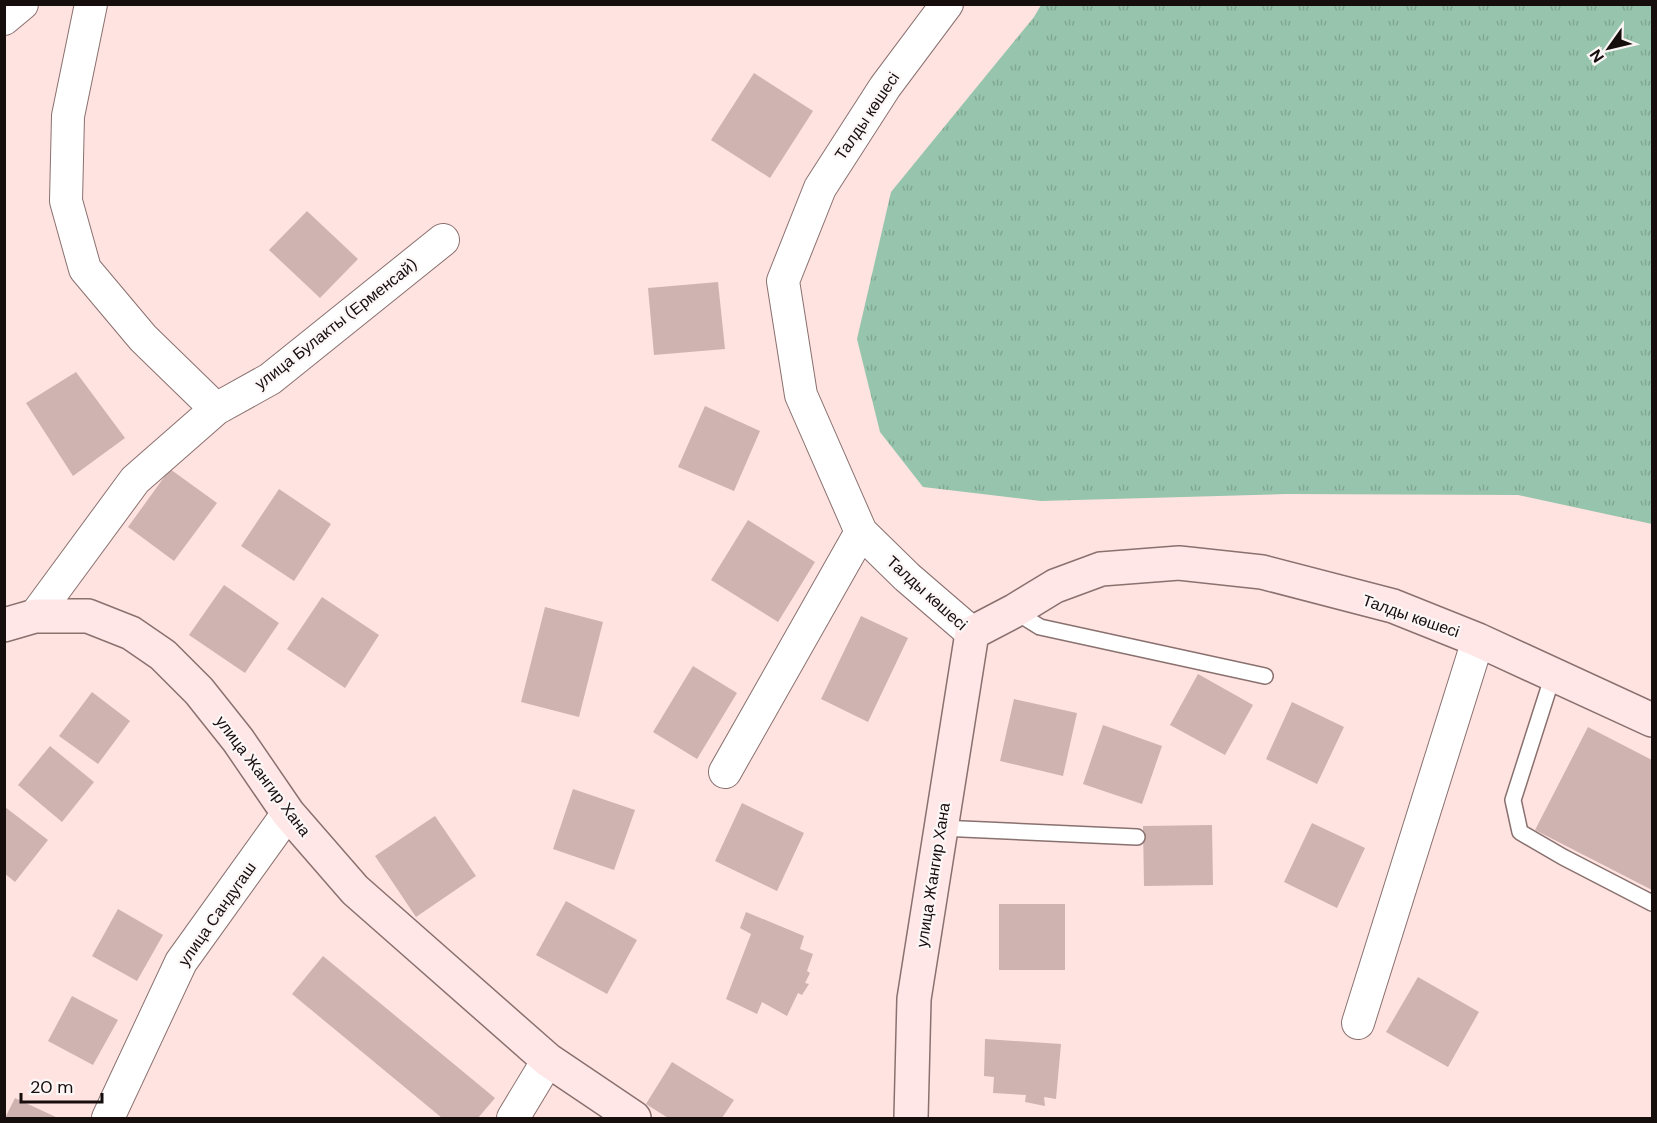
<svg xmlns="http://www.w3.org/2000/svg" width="1657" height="1123" viewBox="0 0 1657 1123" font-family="'DM Sans',sans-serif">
	<defs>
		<pattern id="grass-tufts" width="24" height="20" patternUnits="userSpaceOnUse" patternTransform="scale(1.5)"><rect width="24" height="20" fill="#97c4ac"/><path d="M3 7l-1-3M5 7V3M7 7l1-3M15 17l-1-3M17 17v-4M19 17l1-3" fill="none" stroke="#81a793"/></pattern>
	</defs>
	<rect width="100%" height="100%" fill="#ffe3e1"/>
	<path fill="url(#grass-tufts)" d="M1041,5H1652V524L1518,495L1286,494L1041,501L923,487L880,432L857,339L891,192L1034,17Z"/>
	<path fill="#ceb3b1" d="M754,73L813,111L770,178L711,140Z
		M307,211L358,259L320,298L269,250Z
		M718,282L725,349L654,355L648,288Z
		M76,372L125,438L73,476L26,403Z
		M705,406L760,431L734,491L678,467Z
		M170,469L217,503L174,561L128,527Z
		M279,489L331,524L294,581L241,546Z
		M748,520L815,562L778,622L711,580Z
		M224,585L279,623L245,673L189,635Z
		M322,597L379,635L345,688L287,649Z
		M545,607L603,622L579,717L521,702Z
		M861,616L908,638L868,722L821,699Z
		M693,666L737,693L697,759L653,732Z
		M1198,674L1253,705L1225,755L1170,725Z
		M92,692L130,721L98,764L59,736Z
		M1014,699L1077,713L1063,776L1000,761Z
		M1292,702L1344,727L1317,784L1266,759Z
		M1103,725L1162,746L1142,804L1083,784Z
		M1588,727L1652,760V890L1535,830Z
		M50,746L94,782L62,822L18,785Z
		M573,789L635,810L614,870L553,849Z
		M742,803L804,833L777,891L715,861Z
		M5,807L48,840L15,882L4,873Z
		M435,816L476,876L416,917L375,856Z
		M1312,823L1365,848L1337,908L1284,882Z
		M1212,825L1213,885L1144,886L1143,826Z
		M566,901L637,940L607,994L536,955Z
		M999,904H1065V970H999Z
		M118,909L163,935L137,981L92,956Z
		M746,912L804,936L800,949L813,954L807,971L810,973L805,983L809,984L802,995L798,993L787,1016L762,1002L757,1014L726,999L751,934L740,928Z
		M323,956L495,1098L478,1118H442L292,994Z
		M1418,977L1479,1012L1448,1067L1386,1032Z
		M72,996L118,1020L93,1065L48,1041Z
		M985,1039L1061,1044L1056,1099L1044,1097L1045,1106L1025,1102L1026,1095L993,1093L994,1077L984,1076Z
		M672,1062L734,1100L722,1118H668L646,1104Z
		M15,1098L58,1118H5Z"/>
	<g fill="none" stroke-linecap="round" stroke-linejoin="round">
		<g stroke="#89716f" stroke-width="18">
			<path id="lane" d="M1014,611L1040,627L1265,676
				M1553,675L1513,800L1520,832L1563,857L1652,903
				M940,828L1137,837"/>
		</g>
		<g stroke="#89716f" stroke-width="34">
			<path id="street" d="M91,4L68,116L66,201L85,269L143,338L216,409
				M947,4L885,87L820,188L783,281L801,395L861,532L907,577L972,633
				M4,19L22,4
				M35,616L135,480L216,409L270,379L443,240
				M725,772L861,532
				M1358,1023L1478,640
				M108,1118L181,962L288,813
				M513,1118L548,1060"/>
		</g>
		<g stroke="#89716f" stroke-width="36">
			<path id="secondary" d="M4,625L35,616H88L131,633L163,655L199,691L238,740L288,813L355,890L548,1060L634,1118
				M911,1118L914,999L972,633L1014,611L1055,586L1101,569L1179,563L1262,572L1393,606L1478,640L1652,720"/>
		</g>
		<use href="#lane" stroke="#fff" stroke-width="15"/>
		<use href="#street" stroke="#fff" stroke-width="32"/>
		<use href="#secondary" stroke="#fee7e6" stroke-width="33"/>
	</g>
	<g text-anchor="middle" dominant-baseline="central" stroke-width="4.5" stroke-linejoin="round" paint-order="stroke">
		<g font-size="16" fill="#160d0d" stroke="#fcf6f6">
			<text transform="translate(867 116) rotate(-56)">Талды көшесі</text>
			<text transform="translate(336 324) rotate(-38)">улица Булакты (Ерменсай)</text>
			<text transform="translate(927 593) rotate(42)">Талды көшесі</text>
			<text transform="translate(1411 616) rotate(19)">Талды көшесі</text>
			<text transform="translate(263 776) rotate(53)">улица Жангир Хана</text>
			<text transform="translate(933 875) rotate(-81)">улица Жангир Хана</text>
			<text transform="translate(217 914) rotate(-55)">улица Сандугаш</text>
		</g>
	</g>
	<rect width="1657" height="1123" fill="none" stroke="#160d0d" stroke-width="12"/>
	<g transform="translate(1609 48) rotate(236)" stroke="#fcf6f6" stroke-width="4.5" paint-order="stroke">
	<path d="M0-4.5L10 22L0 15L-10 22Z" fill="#160d0d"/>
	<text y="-9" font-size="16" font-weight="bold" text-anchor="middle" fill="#160d0d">N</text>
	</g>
	<path d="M21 1093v9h81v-9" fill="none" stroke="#160d0d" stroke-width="3"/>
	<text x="30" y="1093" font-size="18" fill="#160d0d" stroke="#fcf6f6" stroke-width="4.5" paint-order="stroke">20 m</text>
</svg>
